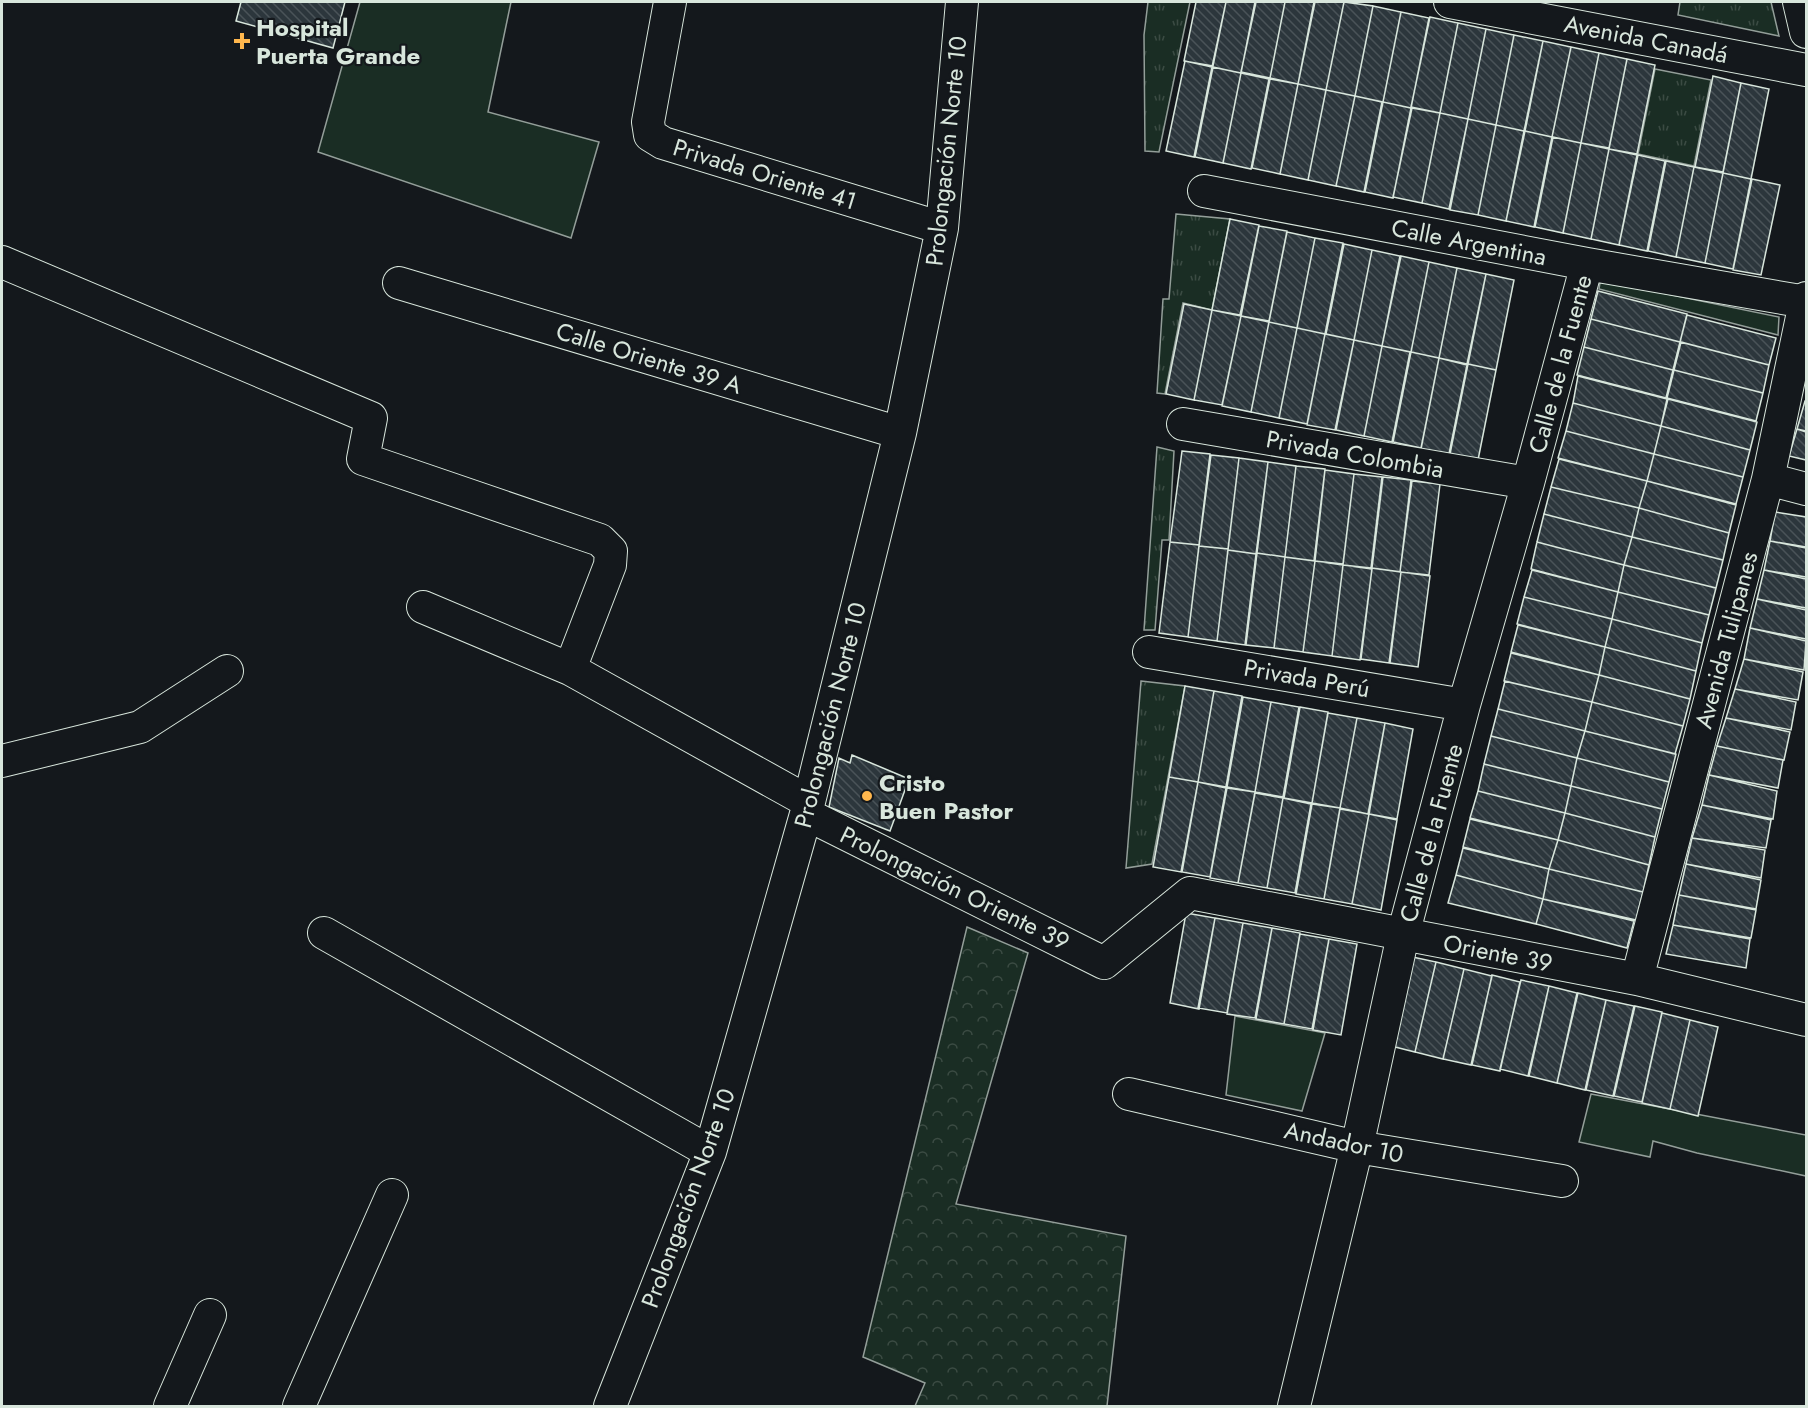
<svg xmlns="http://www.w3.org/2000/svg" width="1808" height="1408" viewBox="0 0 1808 1408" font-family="Jost,sans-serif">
	<defs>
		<pattern id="forest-crowns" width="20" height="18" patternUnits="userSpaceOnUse" patternTransform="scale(1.5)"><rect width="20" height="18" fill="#1a2d24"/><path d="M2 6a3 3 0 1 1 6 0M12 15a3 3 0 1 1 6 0" fill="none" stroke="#3b4b43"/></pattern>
		<pattern id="park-tufts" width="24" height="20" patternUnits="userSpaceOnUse" patternTransform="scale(1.5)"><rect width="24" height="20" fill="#1a2d24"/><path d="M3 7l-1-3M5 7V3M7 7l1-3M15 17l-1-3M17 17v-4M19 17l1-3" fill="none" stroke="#3b4b43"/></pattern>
		<pattern id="building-back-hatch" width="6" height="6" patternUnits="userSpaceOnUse" patternTransform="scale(1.5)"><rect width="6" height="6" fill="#2c363c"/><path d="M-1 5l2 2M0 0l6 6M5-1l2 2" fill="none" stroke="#4a5358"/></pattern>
	</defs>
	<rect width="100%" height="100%" fill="#14181c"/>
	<path fill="#1a2d24" stroke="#939e99" stroke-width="1.5" d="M360,2H511L488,112L599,142L571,238L318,152Z
		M1604,281L1779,317L1778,335L1599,289L1600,283Z
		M1235,1016L1325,1033L1302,1111L1226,1095Z
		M1591,1094L1806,1135V1176L1697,1153L1653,1141L1650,1157L1579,1142Z"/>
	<path fill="url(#forest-crowns)" stroke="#939e99" stroke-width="1.5" d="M967,927L1028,953L956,1204L1126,1236L1107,1406H915L925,1383L863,1357Z"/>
	<path fill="url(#park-tufts)" stroke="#939e99" stroke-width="1.5" d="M1148,2H1190L1159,152L1145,151L1144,35Z
		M1680,2H1771L1779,36L1678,15Z
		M1655,69L1711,80L1694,166L1638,154Z
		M1176,214L1230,219L1212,310L1183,303L1165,394L1157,393L1163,299H1169Z
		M1157,447L1174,451L1169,540H1162L1155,630H1144Z
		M1141,681L1185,686L1152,864L1126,868Z"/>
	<path fill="url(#building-back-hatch)" stroke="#d8e6dc" stroke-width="1.5" d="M241,2H345L333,48L236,21Z
		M1196,2H1226L1213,66L1184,61Z
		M1226,2H1255L1241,73L1212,67Z
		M1256,2H1285L1270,78L1241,72Z
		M1285,2H1314L1298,84L1270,78Z
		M1315,2H1344L1326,90L1298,84Z
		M1344,2L1373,6L1355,96L1326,90Z
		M1373,6L1401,12L1383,102L1355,96Z
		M1401,12L1429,18L1411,108L1383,102Z
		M1430,17L1458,23L1440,113L1411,107Z
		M1458,23L1486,29L1468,119L1440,113Z
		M1486,29L1514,35L1496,125L1468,119Z
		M1514,35L1543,41L1524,131L1496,125Z
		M1543,41L1571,47L1552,137L1525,131Z
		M1571,47L1599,53L1581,143L1552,137Z
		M1599,53L1627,59L1609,148L1581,143Z
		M1627,59L1655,65L1637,154L1609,149Z
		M1185,61L1212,67L1194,157L1166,151Z
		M1213,67L1241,73L1223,163L1195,157Z
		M1241,73L1269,79L1251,169L1223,163Z
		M1713,76L1741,83L1723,172L1695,167Z
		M1270,79L1298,84L1280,174L1252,168Z
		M1741,83L1769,89L1751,179L1723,173Z
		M1298,84L1326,90L1308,180L1280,174Z
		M1326,90L1355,96L1336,186L1308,180Z
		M1355,96L1382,102L1364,192L1336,186Z
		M1383,102L1411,108L1393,198L1365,192Z
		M1412,108L1440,113L1422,203L1393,197Z
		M1440,113L1468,119L1449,209L1422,203Z
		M1468,119L1496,125L1478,215L1450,210Z
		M1496,125L1524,131L1506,221L1478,215Z
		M1525,131L1552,137L1534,227L1506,221Z
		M1553,137L1581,143L1563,233L1535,227Z
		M1581,143L1609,149L1591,239L1563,233Z
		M1609,149L1637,155L1619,245L1591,239Z
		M1638,155L1665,161L1647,251L1619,245Z
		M1666,161L1694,167L1676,257L1648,251Z
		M1694,167L1723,173L1705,263L1676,257Z
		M1723,173L1751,179L1733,269L1705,263Z
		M1752,179L1780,185L1761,275L1733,270Z
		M1230,219L1259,225L1240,315L1212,310Z
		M1259,226L1287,231L1269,321L1241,316Z
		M1287,232L1315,238L1297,328L1269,322Z
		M1315,238L1343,243L1325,334L1297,328Z
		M1344,244L1372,250L1354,340L1326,334Z
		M1372,250L1400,256L1382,346L1354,340Z
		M1401,256L1429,262L1411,352L1382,346Z
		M1429,262L1457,268L1439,358L1411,352Z
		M1457,268L1486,274L1467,364L1439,358Z
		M1486,274L1514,280L1496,370L1468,364Z
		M1598,291L1687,314L1680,342L1591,319Z
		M1184,304L1212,310L1194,400L1166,394Z
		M1212,310L1241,316L1222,405L1194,400Z
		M1687,315L1776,338L1769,365L1680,342Z
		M1241,316L1269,322L1251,412L1222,406Z
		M1591,319L1680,342L1673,370L1584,347Z
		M1269,322L1297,328L1279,418L1251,412Z
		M1297,328L1325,334L1307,424L1279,418Z
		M1325,334L1354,340L1335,430L1307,425Z
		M1354,340L1382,346L1364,436L1336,430Z
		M1681,342L1769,365L1763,393L1674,370Z
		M1382,346L1410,352L1392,442L1364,436Z
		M1584,347L1673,370L1666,398L1577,375Z
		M1411,352L1439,358L1421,448L1393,442Z
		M1439,358L1467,365L1449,454L1421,449Z
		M1468,364L1496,370L1478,460L1450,454Z
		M1674,370L1763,393L1756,421L1667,398Z
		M1578,376L1667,399L1661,426L1573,403Z
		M1668,399L1757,422L1750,450L1661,426Z
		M1805,401H1806V431L1797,429Z
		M1573,403L1661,426L1654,454L1566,431Z
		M1661,426L1750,450L1743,477L1654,454Z
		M1797,429L1806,432V460L1789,456Z
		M1566,431L1654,454L1647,481L1558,458Z
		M1182,451L1210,454L1199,545L1170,542Z
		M1654,454L1743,477L1736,504L1647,481Z
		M1211,455L1239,458L1228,549L1199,546Z
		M1239,458L1268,462L1256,554L1228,550Z
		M1559,459L1647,481L1639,508L1551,487Z
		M1268,462L1296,466L1285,557L1257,553Z
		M1296,466L1325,469L1314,561L1285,557Z
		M1325,470L1354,474L1343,564L1315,561Z
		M1354,474L1382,477L1371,568L1343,565Z
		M1383,477L1411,480L1400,572L1372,568Z
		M1412,481L1440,484L1429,575L1400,572Z
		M1647,481L1736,505L1729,533L1639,508Z
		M1551,487L1639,508L1632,537L1544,514Z
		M1639,508L1729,533L1723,560L1632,537Z
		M1775,512L1806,517V547L1770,541Z
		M1544,514L1632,537L1624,565L1537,542Z
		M1632,537L1723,560L1716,588L1624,565Z
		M1770,541L1806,548V577L1764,570Z
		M1170,542L1199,545L1188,637L1159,633Z
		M1537,542L1624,565L1618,592L1531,569Z
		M1199,546L1228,549L1217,641L1188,637Z
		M1228,550L1256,554L1245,645L1217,641Z
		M1257,553L1285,557L1274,648L1246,645Z
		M1285,557L1315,561L1303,652L1274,648Z
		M1315,561L1343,565L1332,656L1303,652Z
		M1343,565L1372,569L1360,660L1332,656Z
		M1624,565L1716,588L1709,615L1618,592Z
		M1372,568L1401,572L1389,663L1361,659Z
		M1532,570L1618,592L1612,619L1524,597Z
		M1764,570L1806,579V608L1757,599Z
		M1401,572L1430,576L1418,667L1390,663Z
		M1618,592L1709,615L1702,643L1612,619Z
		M1524,597L1612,619L1605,647L1517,624Z
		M1757,599L1806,610V639L1750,628Z
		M1612,619L1702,643L1696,671L1605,647Z
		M1518,625L1605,647L1599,675L1511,652Z
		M1750,628L1806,641L1804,670L1744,659Z
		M1605,647L1696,671L1690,699L1599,675Z
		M1511,653L1599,675L1592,702L1504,681Z
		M1744,659L1803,672L1798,700L1735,689Z
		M1599,675L1690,699L1683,726L1592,702Z
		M1505,681L1592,702L1585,731L1498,709Z
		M1185,686L1214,691L1198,782L1169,777Z
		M1735,689L1796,702L1791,730L1726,718Z
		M1214,691L1242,696L1226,787L1198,782Z
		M1243,697L1271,702L1255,792L1227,787Z
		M1271,702L1299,707L1283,797L1255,792Z
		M1592,702L1683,726L1675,754L1585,731Z
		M1300,707L1328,712L1312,803L1284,798Z
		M1498,709L1585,731L1577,758L1491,736Z
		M1328,713L1357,718L1340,808L1312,803Z
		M1357,718L1385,723L1368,814L1340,808Z
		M1726,718L1790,732L1784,760L1717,746Z
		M1385,723L1413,729L1397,819L1369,814Z
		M1585,731L1676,754L1669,782L1577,758Z
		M1491,736L1577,758L1571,786L1484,764Z
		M1717,746L1783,760L1778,788L1709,775Z
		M852,755L909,779L890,831L829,807L839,758L850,763Z
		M1577,758L1669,782L1662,809L1571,786Z
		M1484,764L1571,786L1565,813L1478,791Z
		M1709,775L1777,791L1773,819L1702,805Z
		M1169,777L1198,782L1181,872L1153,867Z
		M1198,782L1226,788L1210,877L1182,872Z
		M1571,786L1662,809L1655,837L1565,813Z
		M1227,788L1255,792L1238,883L1210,878Z
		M1478,791L1565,813L1558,840L1470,818Z
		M1255,793L1283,798L1267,888L1238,883Z
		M1283,798L1311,804L1295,893L1267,888Z
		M1312,804L1340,808L1324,899L1296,894Z
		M1702,805L1771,820L1766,848L1692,838Z
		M1340,809L1369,814L1352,904L1324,899Z
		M1565,813L1655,837L1649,865L1558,840Z
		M1369,814L1397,820L1381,910L1352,904Z
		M1470,819L1558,840L1549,869L1463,847Z
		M1692,838L1765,850L1761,878L1686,864Z
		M1558,840L1649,865L1643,892L1549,869Z
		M1463,848L1549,869L1543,899L1456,875Z
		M1686,864L1761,880L1756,909L1679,895Z
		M1549,869L1643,892L1636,920L1543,899Z
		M1456,875L1543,899L1536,924L1448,903Z
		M1679,895L1756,910L1751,938L1673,925Z
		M1543,899L1634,921L1627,948L1536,924Z
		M1186,913L1215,918L1199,1009L1170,1003Z
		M1215,918L1243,923L1227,1013L1198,1008Z
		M1243,923L1272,928L1255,1018L1227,1014Z
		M1673,925L1750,939L1746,968L1666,954Z
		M1272,928L1300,933L1284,1024L1256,1019Z
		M1300,934L1329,939L1312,1029L1284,1024Z
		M1329,939L1357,944L1341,1035L1313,1030Z
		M1408,956L1436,962L1415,1052L1387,1045Z
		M1436,962L1464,969L1443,1059L1415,1052Z
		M1464,969L1492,976L1471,1065L1443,1059Z
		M1492,975L1520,982L1500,1071L1472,1065Z
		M1521,980L1549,986L1528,1076L1500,1069Z
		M1549,986L1577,993L1557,1083L1529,1076Z
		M1578,993L1606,1000L1585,1090L1557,1083Z
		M1606,1000L1634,1006L1613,1096L1586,1090Z
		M1635,1006L1662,1012L1642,1102L1614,1096Z
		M1662,1013L1690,1020L1670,1109L1642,1103Z
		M1690,1020L1718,1027L1698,1116L1670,1109Z"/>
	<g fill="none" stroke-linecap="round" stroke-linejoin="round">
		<g stroke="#d8e6dc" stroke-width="34">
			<path id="street" d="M670,2L648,122L650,135L663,143L942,228
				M1450,2L1806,70
				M1799,2L1806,32
				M1204,191L1587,264L1806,302
				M2,262L371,418L363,459L600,540L611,551L610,565L570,669
				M399,283L900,433
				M1183,424L1528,483
				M1768,479L1806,489
				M423,607L570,669L809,802
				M1149,652L1464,705
				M2,761L140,727L227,671
				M806,814L1104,963L1190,893L1637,979L1806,1020
				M324,933L710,1152
				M1637,979L1768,479L1806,298
				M1129,1094L1357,1147L1562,1181
				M170,1406L210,1315
				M299,1406L392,1195
				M610,1406L710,1152L806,814L900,433L942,228L962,2
				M1294,1406L1357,1147L1403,935L1464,705L1528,483L1587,264"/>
		</g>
		<use href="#street" stroke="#14181c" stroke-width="32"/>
	</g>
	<g fill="#ffb74d" stroke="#14181c" stroke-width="2">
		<path d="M239 32h6v6h6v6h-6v6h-6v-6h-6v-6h6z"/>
		<circle cx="867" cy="796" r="6"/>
	</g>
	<g text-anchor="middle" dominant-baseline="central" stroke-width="4.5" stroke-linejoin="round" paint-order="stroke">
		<g font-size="24" font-weight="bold" fill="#d8e6dc" stroke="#14181c" text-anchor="start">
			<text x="256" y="27">Hospital<tspan x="256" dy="28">Puerta Grande</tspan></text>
			<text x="879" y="782">Cristo<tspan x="879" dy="28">Buen Pastor</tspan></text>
		</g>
		<g font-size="24" fill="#d8e6dc" stroke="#14181c">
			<text transform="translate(1646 39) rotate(11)">Avenida Canadá</text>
			<text transform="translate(946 151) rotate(-84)">Prolongación Norte 10</text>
			<text transform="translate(765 174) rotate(17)">Privada Oriente 41</text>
			<text transform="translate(1469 242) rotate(11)">Calle Argentina</text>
			<text transform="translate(649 358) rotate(17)">Calle Oriente 39 A</text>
			<text transform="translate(1560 364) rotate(-75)">Calle de la Fuente</text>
			<text transform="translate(1355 454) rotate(10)">Privada Colombia</text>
			<text transform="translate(1726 640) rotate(-75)">Avenida Tulipanes</text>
			<text transform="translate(1307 678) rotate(10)">Privada Perú</text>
			<text transform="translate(830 715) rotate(-76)">Prolongación Norte 10</text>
			<text transform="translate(1431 833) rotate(-75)">Calle de la Fuente</text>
			<text transform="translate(955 888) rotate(26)">Prolongación Oriente 39</text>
			<text transform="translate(1498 953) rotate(11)">Oriente 39</text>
			<text transform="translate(1344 1142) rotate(12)">Andador 10</text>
			<text transform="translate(688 1198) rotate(-70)">Prolongación Norte 10</text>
		</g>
	</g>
	<rect width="1808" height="1408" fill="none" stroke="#d8e6dc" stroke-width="6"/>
</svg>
